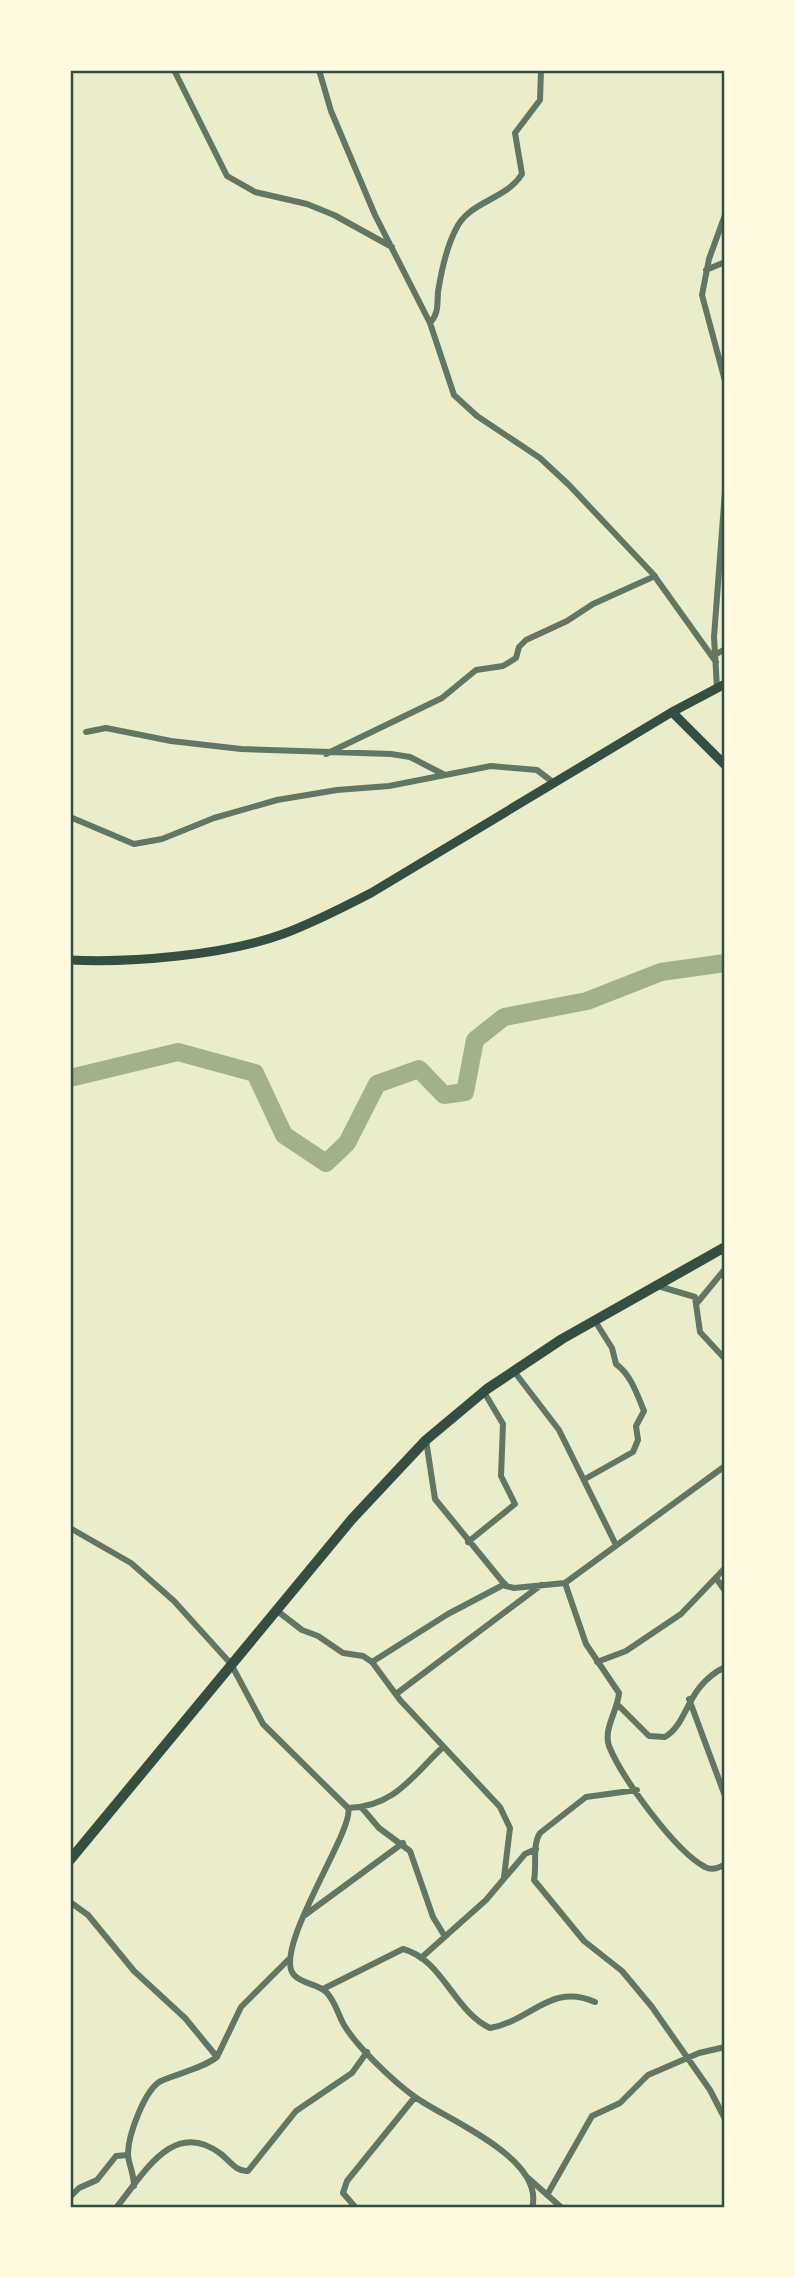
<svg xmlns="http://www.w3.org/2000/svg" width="795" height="2278" viewBox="0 0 795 2278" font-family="'Asap Condensed',sans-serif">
	<rect width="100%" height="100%" fill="#e9edc9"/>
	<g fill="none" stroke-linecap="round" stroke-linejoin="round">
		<path stroke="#a3b18a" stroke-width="18" d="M70,1078L178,1052L255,1073L284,1135L326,1163L347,1143L377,1084L419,1069L444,1095L465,1092L475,1040L504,1017L587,1001L661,972L725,963"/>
		<path stroke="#617663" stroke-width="6" d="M174,70L227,176L255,192L307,204L334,215L392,247
			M319,70L331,111L375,215L430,323L454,395L477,416L540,458L569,485L653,574L716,662
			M725,215L709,259L702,295L725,381
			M706,270L725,262
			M430,323C439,313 437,305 438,292C441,273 447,246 456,229C469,201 506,200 522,174L515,133L540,100L541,70
			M715,655L725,649
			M717,688L714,637L725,491
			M86,732L106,728L171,741L241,749L391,754L410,757L443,774
			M326,754L442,698L476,670L503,666L516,658L519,647L526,640L567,621L593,604L655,576
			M70,817L134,844L162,839L214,818L277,800L337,790L389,786L491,766L537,770L554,783
			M658,1286L695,1297L700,1332L725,1359
			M697,1303L725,1269
			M513,1370L559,1430L616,1545
			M426,1440L435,1499L506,1586L514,1588L565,1583L586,1644L619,1693C618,1710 603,1729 609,1746C622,1778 675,1851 705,1867C712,1871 719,1868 725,1864
			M585,1479L633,1452L638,1440L636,1426L644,1411C637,1394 631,1375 616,1364L612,1348L595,1321
			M70,1528L131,1563L174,1601L231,1664L263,1724L348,1808C356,1828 271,1950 294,1975C302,1984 318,1984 326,1992C335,2000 338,2015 344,2025C357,2047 394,2082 415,2097C445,2119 546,2158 532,2208
			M468,1542L515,1504L501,1476L503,1424L484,1392
			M716,1578L725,1591
			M565,1583L725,1466
			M276,1610L302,1630L318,1636L343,1653L363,1656L372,1662L400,1700L500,1807L510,1828L504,1877
			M372,1662L448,1614L505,1584
			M597,1662L626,1651L681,1614L725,1568
			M396,1694L541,1585
			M689,1699L725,1796
			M617,1704L649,1736L665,1737C689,1723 685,1687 725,1667
			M637,1790L586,1797L540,1833C532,1845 537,1866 534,1880L584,1941L622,1971L652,2007L710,2090L725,2119
			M348,1808C395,1807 413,1775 443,1747
			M362,1808L379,1828L410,1851L433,1917L444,1935
			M70,1902L88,1915L134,1971L185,2018L217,2057
			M305,1915L403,1843
			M421,1958L486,1900L525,1854L536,1849
			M323,1989L403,1949C442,1959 454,2011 490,2028C531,2021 551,1982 595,2002
			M527,2177L562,2208
			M134,2186C134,2173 128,2163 128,2154C128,2135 145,2089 161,2081C179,2073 201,2069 217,2057L241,2007L289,1959
			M547,2195L592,2116L620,2103L648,2075L699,2053L725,2047
			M70,2197L79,2188L97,2180L116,2156L128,2155
			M116,2208C143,2175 173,2117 221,2154C230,2161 236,2172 248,2171L296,2111L352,2073L367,2052
			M356,2208L343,2193L347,2181L415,2097"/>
		<path stroke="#344e41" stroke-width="9" d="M672,712L725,765
			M70,960C132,963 225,955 283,934C313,923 342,908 371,893L672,712L725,684"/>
		<path stroke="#344e41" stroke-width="10" d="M70,1860L352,1519L426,1440L487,1389L562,1339L725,1247"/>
	</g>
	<rect width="795" height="2278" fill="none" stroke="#fefae0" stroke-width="144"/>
	<rect x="72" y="72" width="651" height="2134" fill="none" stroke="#344e41" stroke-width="2.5"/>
</svg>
